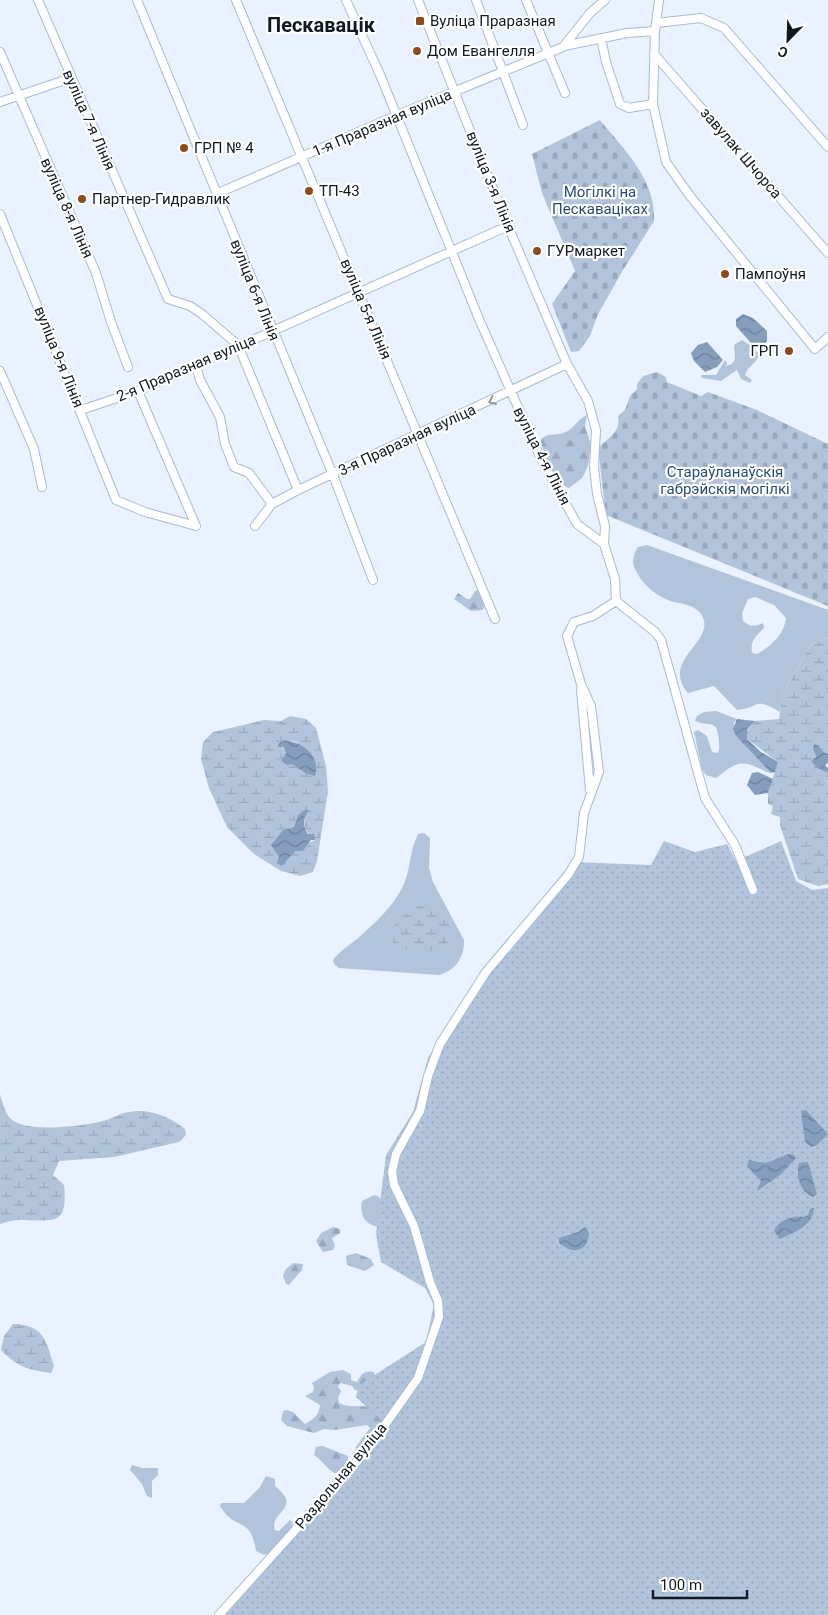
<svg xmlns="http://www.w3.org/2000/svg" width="828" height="1615" viewBox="0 0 828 1615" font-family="Roboto,sans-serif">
	<defs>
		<pattern id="forest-firs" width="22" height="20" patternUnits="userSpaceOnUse" patternTransform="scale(1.25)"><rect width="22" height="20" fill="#b2c4db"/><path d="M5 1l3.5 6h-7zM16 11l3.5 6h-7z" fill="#98a8bc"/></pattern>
		<pattern id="wetland-marsh" width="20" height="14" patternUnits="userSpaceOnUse" patternTransform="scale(1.25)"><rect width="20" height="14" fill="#b2c4db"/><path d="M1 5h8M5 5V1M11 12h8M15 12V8" fill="none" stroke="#98a8bc"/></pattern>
		<pattern id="cemetery-stones" width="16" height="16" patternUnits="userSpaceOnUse" patternTransform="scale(1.25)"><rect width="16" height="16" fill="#b2c4db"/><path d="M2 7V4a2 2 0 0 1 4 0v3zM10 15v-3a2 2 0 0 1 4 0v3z" fill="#98a8bc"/></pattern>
		<pattern id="garden-dots" width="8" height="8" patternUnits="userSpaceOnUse" patternTransform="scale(1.25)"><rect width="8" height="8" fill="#b2c4db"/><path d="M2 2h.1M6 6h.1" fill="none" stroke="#98a8bc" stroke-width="1.8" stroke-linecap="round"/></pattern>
		<pattern id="water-waves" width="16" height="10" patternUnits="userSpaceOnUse" patternTransform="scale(1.25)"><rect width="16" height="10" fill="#859ebe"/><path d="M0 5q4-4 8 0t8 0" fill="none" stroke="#6b809a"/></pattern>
	</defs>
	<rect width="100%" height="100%" fill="#e9f2fe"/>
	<path fill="#b2c4db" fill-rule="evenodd" d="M742,340L753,347L759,354C758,363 747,366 745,375L752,380L750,383L741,379L737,370L721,381L702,378L701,375H716L725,360L727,363L726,366L732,364L735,359L734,345Z
		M647,545L828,610V637L810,646L783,693L780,712C754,696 760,708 737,710L714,686L688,693C659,659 719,641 701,614C694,604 681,604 670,601C655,595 643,585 636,571C631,562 633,555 638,547ZM755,597L774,605L786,618C784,635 771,646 757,654L752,653C750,641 756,636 764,628L763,623C754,627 751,627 743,621L742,613L748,599Z
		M716,711L737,719L734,723L736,736L771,773C764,772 762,769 756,767C737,758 730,768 716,778L706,775L702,770L694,732L698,730L707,736L712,752L718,753C720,748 719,746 719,741C717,718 712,728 695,721L697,716L704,712Z
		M424,833L430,838L429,868L433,882L464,940C465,957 455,971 439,975L339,968L334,964L333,960C340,951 348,946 357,939C374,924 393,907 403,886C411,870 409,851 418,834Z
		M374,1195L378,1196L382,1201L381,1227C366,1226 359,1216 362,1201Z
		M132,1465L142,1468H158V1475L152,1481V1498L147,1496L142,1484L130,1470Z
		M266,1476L275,1479V1486C304,1509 268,1512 275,1530L279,1531L290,1520L293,1522C290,1534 276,1552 264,1555L256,1551C251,1515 235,1532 220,1506L221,1503H244L260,1487Z"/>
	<path fill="url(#forest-firs)" d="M587,415L585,426L591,445L588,466L582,478L569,488C557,485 544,453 540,441C547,431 556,437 566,432C574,428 578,419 587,415Z
		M478,590L481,592L485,604L483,610L471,611L454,599L458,593L467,599H470L475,591Z
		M333,1227L340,1229V1233L332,1238L335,1246L333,1250L323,1252L316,1241L321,1233Z
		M356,1253L371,1259L374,1265L365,1271L347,1265L346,1256Z
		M293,1263L303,1264L302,1270L289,1285L286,1284L283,1276L285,1270Z
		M343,1370L351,1374V1380L357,1382C361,1374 365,1370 374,1372L375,1376L359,1391L355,1390L352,1386L340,1383L338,1387L341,1391L338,1398L339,1403C356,1412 371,1397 384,1421L363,1451L360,1452L355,1448L370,1428L367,1425L335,1430L324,1429L314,1433L287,1426L281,1420L283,1411L287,1410L293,1412L305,1424C313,1419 319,1416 320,1405L305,1396L313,1392L314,1387L312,1383L330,1372Z
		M323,1446L348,1456V1469L337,1474C326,1470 324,1461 314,1455L316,1447Z"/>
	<path fill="url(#wetland-marsh)" fill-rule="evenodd" d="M828,637V754L813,749L816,758L828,773V884L818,886L798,879L780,825V817L771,814L773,806L768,804V793L778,762L747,739V731L755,721L779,719L783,693L810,646Z
		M290,716L306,719L316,728L326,766L328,791L317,861L313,872L300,876L281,871L254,854L227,827L209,788L201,759L203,742L213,732L264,720L281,721ZM285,740L297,742L305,773L292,764L282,761L286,753L279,743ZM308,810C301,823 304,830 315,840L279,858L276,851L283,830L294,827L297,818Z
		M426,903C439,908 455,921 450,937C449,942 443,947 440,951L408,950L393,943C386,922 410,910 426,903Z
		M0,1094C2,1101 5,1113 10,1118C24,1134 84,1126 103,1121C112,1119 120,1113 129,1112C149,1108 170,1117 185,1129L186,1135L179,1142L114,1157L59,1161L53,1175L64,1185C68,1225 55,1221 23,1220C16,1219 7,1222 0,1224Z
		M13,1324C44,1325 46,1340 54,1366L51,1373C29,1370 17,1367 1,1350L4,1336Z"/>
	<path fill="url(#cemetery-stones)" d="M600,120C624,150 656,179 654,221L623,270L598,314L590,336L579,351L571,352L552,304L575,271L542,193L532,154Z
		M657,372L666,377L667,382L701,396L708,392L757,410L828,444V606L606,515L598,449C607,437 621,434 618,416L625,410L630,396L637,389V384L643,376Z"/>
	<path fill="url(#garden-dots)" d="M664,841L695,852L727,844L736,861L781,841L796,881L812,890L828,888V1615H216L357,1456L383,1422L356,1397L359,1385L426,1342L434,1305L425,1288L381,1262L376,1234L386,1155L413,1112L428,1058L477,979L572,862L651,865Z"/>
	<path fill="url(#water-waves)" d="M743,314L753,318L767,331V341L764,345L751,343L736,326V319Z
		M707,342L723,360L717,367L705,372L694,361L691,353L698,345Z
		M737,719L755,721L747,730V739L761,752L778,762L775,772L771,773L736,736L733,729Z
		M285,740C303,743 321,755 315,776L305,773L292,764L287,765L281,761L286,753L283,747H278L279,743Z
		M814,744L819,746L822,751L828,754V762L825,766L828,768V773L816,767L811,761L816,757L813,749Z
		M758,772L773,779L768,793L755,795L747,785L752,773Z
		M305,810H309C303,819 302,824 308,834H314L315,840H311L303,851H295L282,866L277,863L279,857L271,845L283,830L294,827L298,815Z
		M806,1110L828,1134L817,1145L811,1147L805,1142L801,1111Z
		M789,1154L794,1155L796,1158L780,1175L757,1191L761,1181L747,1166L749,1159C768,1167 771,1160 789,1154Z
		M808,1162L817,1194L813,1197C799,1192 796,1175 799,1163Z
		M814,1208C813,1226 795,1232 780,1239L774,1231C778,1220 794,1215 804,1217L808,1215L810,1209Z
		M585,1227L589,1233C588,1252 573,1255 559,1243V1238L578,1232Z"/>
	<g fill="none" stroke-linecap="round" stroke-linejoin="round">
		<g stroke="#a7bcd8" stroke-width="10">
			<path id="street" d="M38,0L168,299L190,306L202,314L238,345L298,490
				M137,0L333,475L373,580
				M236,0L495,619
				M346,0L381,77L479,319L540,457L577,524L604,544L615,579L616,601L655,632L661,640L705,798L735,845L753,890
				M418,0L508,226L567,364L588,401L596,430L594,467L597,494L605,526L604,544
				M476,0L523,125
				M526,0L565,93
				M659,0L655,31L653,104L666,162L690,196L815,349L828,337
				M656,23L701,18L724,28L828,147
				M601,38L606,62L620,104L629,108L653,104
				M564,46L627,33L655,31
				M0,52L96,273L111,322L128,367
				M654,54L828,253
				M0,102L71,78
				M216,194L395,116L563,47L590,13L605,0
				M0,214L116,500L145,512L196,526
				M196,365L200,380L220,417L225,444L234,467L249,473L272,504
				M0,371L34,449L42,487
				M138,391L196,526
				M81,410L138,391L508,226
				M255,526L272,504L298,490L567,364
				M581,690L590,790
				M219,1615L368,1449L418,1378L439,1317L438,1301L430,1282L414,1226L394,1185L392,1172L396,1154L420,1111L428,1076L440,1044L486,972L568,875L579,857L584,813L599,772L591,706L581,684L567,636L574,622L593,616L616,601"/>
		</g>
		<use href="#street" stroke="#fff" stroke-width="8"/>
	</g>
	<defs><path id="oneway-chevron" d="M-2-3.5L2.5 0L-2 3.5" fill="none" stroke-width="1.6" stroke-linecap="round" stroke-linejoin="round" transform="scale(1.25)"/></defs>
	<use stroke="#94989c" href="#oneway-chevron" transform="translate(492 401) rotate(156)"/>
	<g fill="#8d4a1b" stroke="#fff" stroke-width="2">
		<rect x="415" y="16" width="10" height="10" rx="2.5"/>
		<circle cx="417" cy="51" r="5"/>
		<circle cx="184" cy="148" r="5"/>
		<circle cx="309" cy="191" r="5"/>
		<circle cx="82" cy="199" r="5"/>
		<circle cx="537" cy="251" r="5"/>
		<circle cx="725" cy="274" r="5"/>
		<circle cx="789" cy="351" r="5"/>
	</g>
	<g text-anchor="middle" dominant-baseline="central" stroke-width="4.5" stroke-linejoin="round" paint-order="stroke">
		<g font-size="15" fill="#111923" stroke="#fff" text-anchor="start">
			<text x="430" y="21">Вуліца Праразная</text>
			<text x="427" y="51">Дом Евангелля</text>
			<text x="194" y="148">ГРП № 4</text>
			<text x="319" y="191">ТП-43</text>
			<text x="92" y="199">Партнер-Гидравлик</text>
			<text x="547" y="251">ГУРмаркет</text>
			<text x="735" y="274">Пампоўня</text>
			<text x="779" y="351" text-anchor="end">ГРП</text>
		</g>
		<g font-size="15" fill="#111923" stroke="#fff">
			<text transform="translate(89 120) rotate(66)">вуліца 7-я Лінія</text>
			<text transform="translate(382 123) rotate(-23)">1-я Праразная вуліца</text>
			<text transform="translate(741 153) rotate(49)">завулак Шчорса</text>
			<text transform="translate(491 182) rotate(68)">вуліца 3-я Лінія</text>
			<text transform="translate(67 208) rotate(66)">вуліца 8-я Лінія</text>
			<text transform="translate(255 290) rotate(68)">вуліца 6-я Лінія</text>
			<text transform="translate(366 309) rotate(67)">вуліца 5-я Лінія</text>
			<text transform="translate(59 357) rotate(68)">вуліца 9-я Лінія</text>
			<text transform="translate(186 368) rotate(-23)">2-я Праразная вуліца</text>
			<text transform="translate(407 440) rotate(-25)">3-я Праразная вуліца</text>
			<text transform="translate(542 456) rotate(63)">вуліца 4-я Лінія</text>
			<text transform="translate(341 1476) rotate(-50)">Раздольная вуліца</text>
		</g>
		<g font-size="15" fill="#284c78" stroke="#fff">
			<text x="600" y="192">Могілкі на<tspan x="600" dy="17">Пескаваціках</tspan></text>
			<text x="725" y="472">Стараўланаўскія<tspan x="725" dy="17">габрэйскія могілкі</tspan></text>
		</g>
		<g font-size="20" font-weight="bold" fill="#111923" stroke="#fff">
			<text x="321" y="25">Пескавацік</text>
		</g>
	</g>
	<g transform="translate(788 40) rotate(203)" stroke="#ffffff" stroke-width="4" paint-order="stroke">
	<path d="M0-4L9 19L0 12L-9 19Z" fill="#111923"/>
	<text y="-8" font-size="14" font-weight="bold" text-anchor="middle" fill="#111923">С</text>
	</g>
	<path d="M653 1590v8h94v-8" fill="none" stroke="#111923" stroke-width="2.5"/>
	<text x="660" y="1590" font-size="15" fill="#111923" stroke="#ffffff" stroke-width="4" paint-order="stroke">100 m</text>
</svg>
